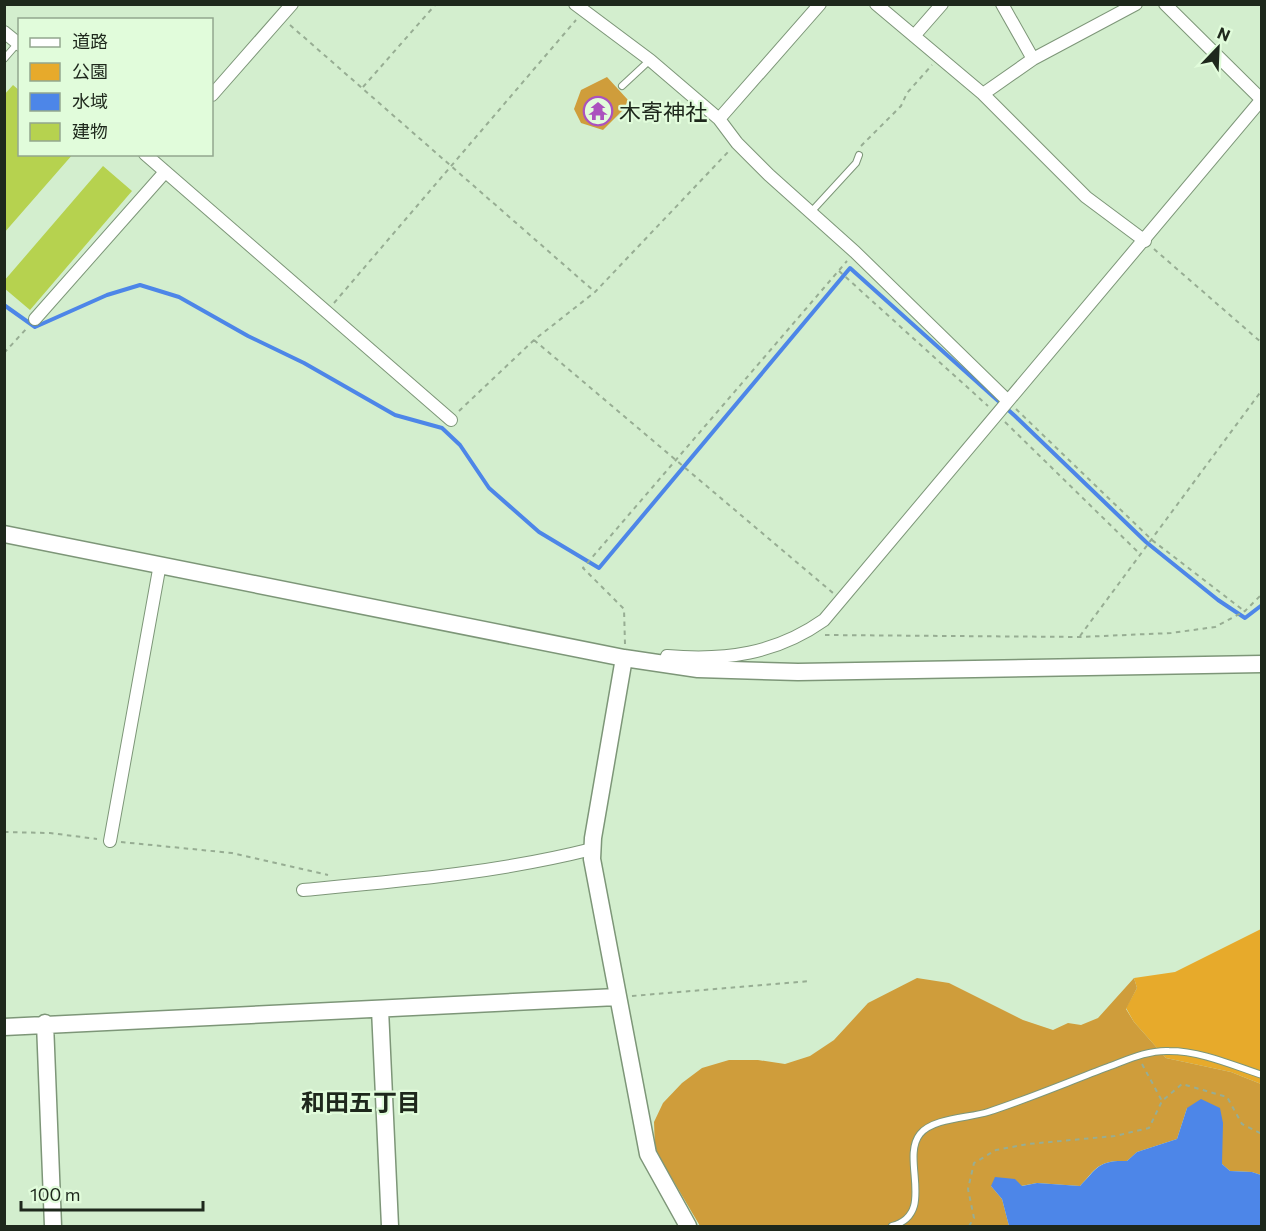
<svg xmlns="http://www.w3.org/2000/svg" width="1266" height="1231" viewBox="0 0 1266 1231" font-family="Commissioner,'Noto Sans JP',sans-serif">
	<rect width="100%" height="100%" fill="#d3eece"/>
	<path fill="#e7aa2b" d="M1261,929V1084L1231,1072L1166,1058L1134,1022L1126,1008L1137,988L1134,978L1175,972Z"/>
	<path fill="#cf9d3b" d="M607,77L628,100L624,109L603,130L581,123L574,109L581,90Z
		M917,978L949,983L1023,1020L1053,1030L1068,1023L1081,1025L1098,1018L1134,978L1137,988L1126,1009L1134,1022L1166,1058L1231,1072L1261,1084V1175L1252,1172L1230,1171L1222,1164V1146L1187,1108L1177,1139L1137,1152L1127,1161C1099,1160 1097,1167 1080,1186L1037,1183L1021,1186H991L1002,1199L1009,1226H700L655,1150L654,1122L663,1103L682,1083L702,1068L729,1060H758L785,1064L810,1056L834,1040L868,1003Z"/>
	<path fill="#4d86e8" d="M1201,1099L1220,1108L1223,1123L1222,1164L1230,1171L1252,1172L1261,1175V1226H1009L1002,1199L991,1186L995,1177L1015,1179L1022,1186L1037,1183L1080,1186C1098,1167 1099,1160 1127,1161L1137,1152L1177,1139L1187,1108Z"/>
	<g fill="none" stroke-linecap="round" stroke-linejoin="round">
		<path stroke="#4d86e8" stroke-width="4" d="M4,305L35,327L107,295L140,285L179,297L248,336L304,363L395,415L442,428L460,445L489,488L539,532L599,568L850,268L1015,416L1146,542L1218,600L1245,618L1262,605"/>
	</g>
	<path fill="#b6d24f" d="M13,85L20,91V154H73L4,233V95Z
		M103,166L132,191L30,310L4,288V281Z"/>
	<g fill="none" stroke-linecap="round" stroke-linejoin="round">
		<g stroke="#7d9678" stroke-width="8">
			<path id="lane" d="M4,59L17,44
				M622,86L650,60
				M811,212L856,163L859,155
				M892,1226C937,1214 900,1159 920,1134C933,1118 969,1118 988,1112C1028,1099 1068,1082 1108,1067C1127,1060 1148,1050 1169,1051C1201,1051 1232,1065 1262,1075"/>
		</g>
		<g stroke="#7d9678" stroke-width="14">
			<path id="street" d="M575,4L650,60L719,119L737,143L769,175L855,252L1008,401
				M876,4L983,94L1086,197L1145,241
				M1002,4L1033,59
				M1165,4L1261,99
				M4,32L20,45
				M914,36L942,4
				M983,94L1033,59L1136,4
				M212,95L292,4
				M719,119L820,4
				M145,154L451,420
				M35,319L165,172
				M664,663L667,656C725,661 776,654 824,620L1262,99
				M110,841L160,564
				M303,890C400,881 497,873 592,849"/>
		</g>
		<g stroke="#7d9678" stroke-width="19">
			<path id="secondary" d="M4,534L624,658L698,669L798,672L1262,664
				M624,658L593,838L592,859L648,1154L688,1226
				M380,1009L390,1226
				M45,1023L53,1226
				M4,1027L617,997"/>
		</g>
		<path stroke="#97ad93" stroke-width="2" stroke-dasharray="4.5 4.5" stroke-linecap="butt" d="M290,25L595,292
			M363,87L436,4
			M861,146L901,106L907,93L932,65
			M1154,249L1262,343
			M839,271L988,406
			M334,303L576,20
			M534,340L833,593
			M4,353L27,328
			M1016,409L1152,540L1243,610
			M459,411L534,340L595,292L729,151
			M1005,422L1141,555
			M825,635L1080,637L1171,633L1215,627L1245,611L1262,594
			M1080,636L1262,390
			M625,644L624,609L583,568L847,261
			M4,832L50,833L97,839
			M121,842L232,853L328,875
			M632,996L811,981
			M1142,1064L1162,1101
			M969,1226L974,1218L968,1189L974,1163L996,1150L1028,1144L1115,1136L1149,1128L1162,1101L1182,1084L1227,1097L1242,1124L1262,1134"/>
		<use href="#lane" stroke="#fff" stroke-width="6"/>
		<use href="#street" stroke="#fff" stroke-width="12"/>
		<use href="#secondary" stroke="#fff" stroke-width="16"/>
	</g>
	<defs>
		<g id="temple-ring" transform="scale(1.5)"><circle r="9.5" fill="#e1fcdb" stroke="#ab52be" stroke-width="1.5"/><path d="M0-6L5-2H3V0L6.5 2.5H4V6H1.5V3h-3V6H-4V2.5H-6.5L-3 0V-2H-5Z" fill="#ab52be"/></g>
	</defs>
	<g fill-rule="evenodd">
		<use href="#temple-ring" x="598" y="111"/>
	</g>
	<g text-anchor="middle" dominant-baseline="central" stroke-width="4.5" stroke-linejoin="round" paint-order="stroke">
		<g font-size="22" fill="#1e281c" stroke="#e1fcdb" text-anchor="start">
			<text x="619" y="111">木寄神社</text>
		</g>
		<g font-size="24" font-weight="bold" fill="#1e281c" stroke="#e1fcdb">
			<text x="361" y="1101">和田五丁目</text>
		</g>
	</g>
	<rect width="1266" height="1231" fill="none" stroke="#1e281c" stroke-width="12"/>
	<rect x="18" y="18" width="195" height="138" fill="#e1fcdb" stroke="#93a78f" stroke-width="1.5"/>
	<rect x="30" y="38" width="30" height="9" fill="#ffffff" stroke="#93a78f" stroke-width="1.5"/>
	<text x="72" y="48" font-size="18" fill="#1e281c">道路</text>
	<rect x="30" y="63" width="30" height="18" fill="#e7aa2b" stroke="#93a78f" stroke-width="1.5"/>
	<text x="72" y="78" font-size="18" fill="#1e281c">公園</text>
	<rect x="30" y="93" width="30" height="18" fill="#4d86e8" stroke="#93a78f" stroke-width="1.5"/>
	<text x="72" y="108" font-size="18" fill="#1e281c">水域</text>
	<rect x="30" y="123" width="30" height="18" fill="#b6d24f" stroke="#93a78f" stroke-width="1.5"/>
	<text x="72" y="138" font-size="18" fill="#1e281c">建物</text>
	<g transform="translate(1218 48) rotate(23)" stroke="#e1fcdb" stroke-width="4.5" paint-order="stroke">
	<path d="M0-4.5L10 22L0 15L-10 22Z" fill="#1e281c"/>
	<text y="-9" font-size="16" font-weight="bold" text-anchor="middle" fill="#1e281c">N</text>
	</g>
	<path d="M21 1201v9h182v-9" fill="none" stroke="#1e281c" stroke-width="3"/>
	<text x="30" y="1201" font-size="18" fill="#1e281c" stroke="#e1fcdb" stroke-width="4.5" paint-order="stroke">100 m</text>
</svg>
